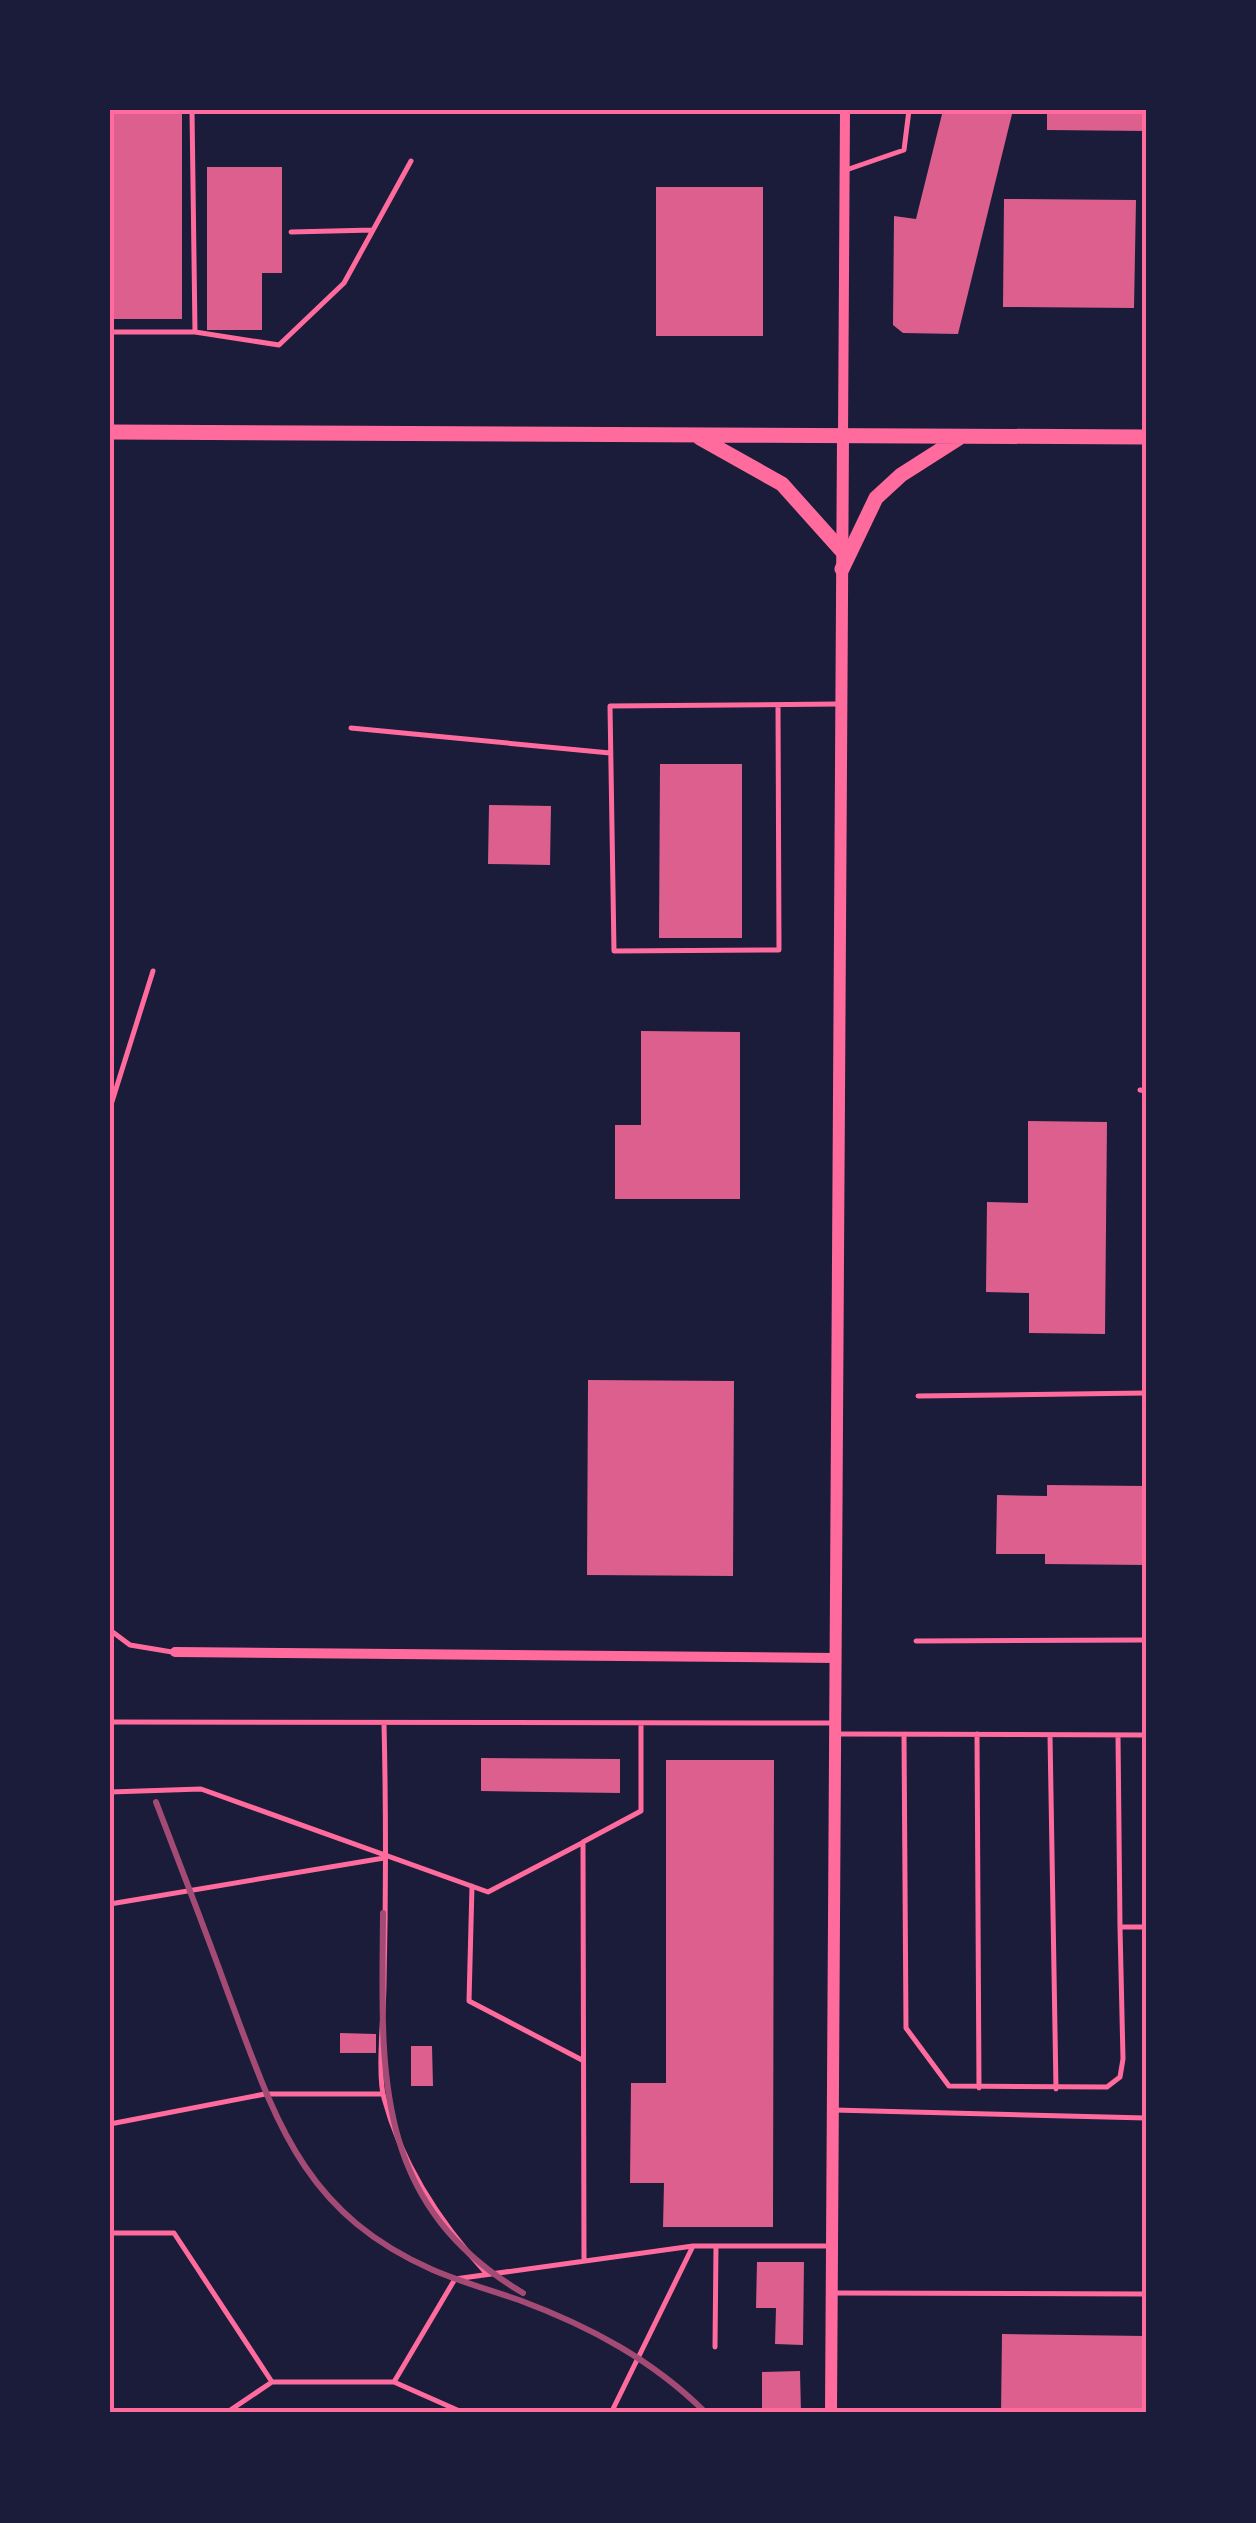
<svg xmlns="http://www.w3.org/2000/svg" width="1256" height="2523" viewBox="0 0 1256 2523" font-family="'Asap Condensed',sans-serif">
	<rect width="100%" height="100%" fill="#1b1b3a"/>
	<path fill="#dd5f8e" d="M110,110H182V319H110Z
		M943,110H1013L958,334L903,333L893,325L894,216L916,219Z
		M1047,110H1146V131L1047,130Z
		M207,167H282V273H262V330H207Z
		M656,187H763V336H656Z
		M1004,199L1136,200L1134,308L1003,307Z
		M660,764H742V938H659Z
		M489,805L551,806L550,865L488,864Z
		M641,1031L740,1032V1199H615V1125H641Z
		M1028,1121L1107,1122L1105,1334L1029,1333V1293L986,1292L987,1202L1028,1203Z
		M588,1380L734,1381L733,1576L587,1575Z
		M1047,1485L1146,1486V1565L1045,1564V1554H996L997,1495L1047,1496Z
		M481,1758L620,1759V1793L481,1791Z
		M666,1760H774L773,2227H663L664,2183H630L631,2083H666Z
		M340,2033L376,2034V2053H340Z
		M411,2046H432L433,2086H411Z
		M757,2262H804L803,2345L775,2344L776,2308H756Z
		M1002,2334L1146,2336V2413H1001Z
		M800,2371L801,2413H762V2372Z"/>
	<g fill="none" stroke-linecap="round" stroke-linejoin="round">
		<path stroke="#ff6b9d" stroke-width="5" d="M846,170L904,150L909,110
			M291,232L373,230
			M110,332H195L192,110
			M195,332L279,345L344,283L411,161
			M778,705L779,950L614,951L610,706L838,704
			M351,728L610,753
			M1140,1090L1146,1091
			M110,1108L153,971
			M918,1396L1146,1393
			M110,1630L130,1645L172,1652
			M916,1641L1146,1640
			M110,1722L832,1723
			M384,1723C386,1810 386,1896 384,1983C384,2010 377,2075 384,2098C402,2165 440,2223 487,2274
			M838,1734L1146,1735
			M904,1734L906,2028L949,2086L1107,2087L1120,2077L1123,2059L1120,1927H1146
			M977,1734L979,2088
			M1050,1735L1056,2089
			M1118,1735L1120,1927
			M110,1792L201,1789L488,1892L582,1843
			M472,1886L469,2001L582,2060
			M110,1904L384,1858
			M834,2110L1146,2118
			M110,2124L265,2094H382
			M110,2233H174L272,2382
			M584,2261L583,1842L641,1811V1723
			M834,2293L1146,2294
			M715,2347L716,2246
			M394,2382L455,2279L693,2246H829
			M226,2413L272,2382H394L464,2413
			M611,2413L693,2246"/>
		<path stroke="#ff6b9d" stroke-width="10" d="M843,437L845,110
			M175,1652L836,1658"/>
		<path stroke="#ff6b9d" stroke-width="12" d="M831,2413L843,437"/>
		<path stroke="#ff6b9d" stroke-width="15" d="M110,432L1146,437
			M700,438L782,484L842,551
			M842,569L876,498L901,475L959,438"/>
		<path stroke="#a44b75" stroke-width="6" d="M156,1802C180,1865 205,1929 228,1993C275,2118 301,2212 433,2270C461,2282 490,2290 519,2300C589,2326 653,2360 706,2413
			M383,1913C382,2068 370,2202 523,2293"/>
	</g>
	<rect width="1256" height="2523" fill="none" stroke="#1b1b3a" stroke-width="225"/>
	<rect x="112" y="112" width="1032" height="2298" fill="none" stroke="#ff6b9d" stroke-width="4"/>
</svg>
